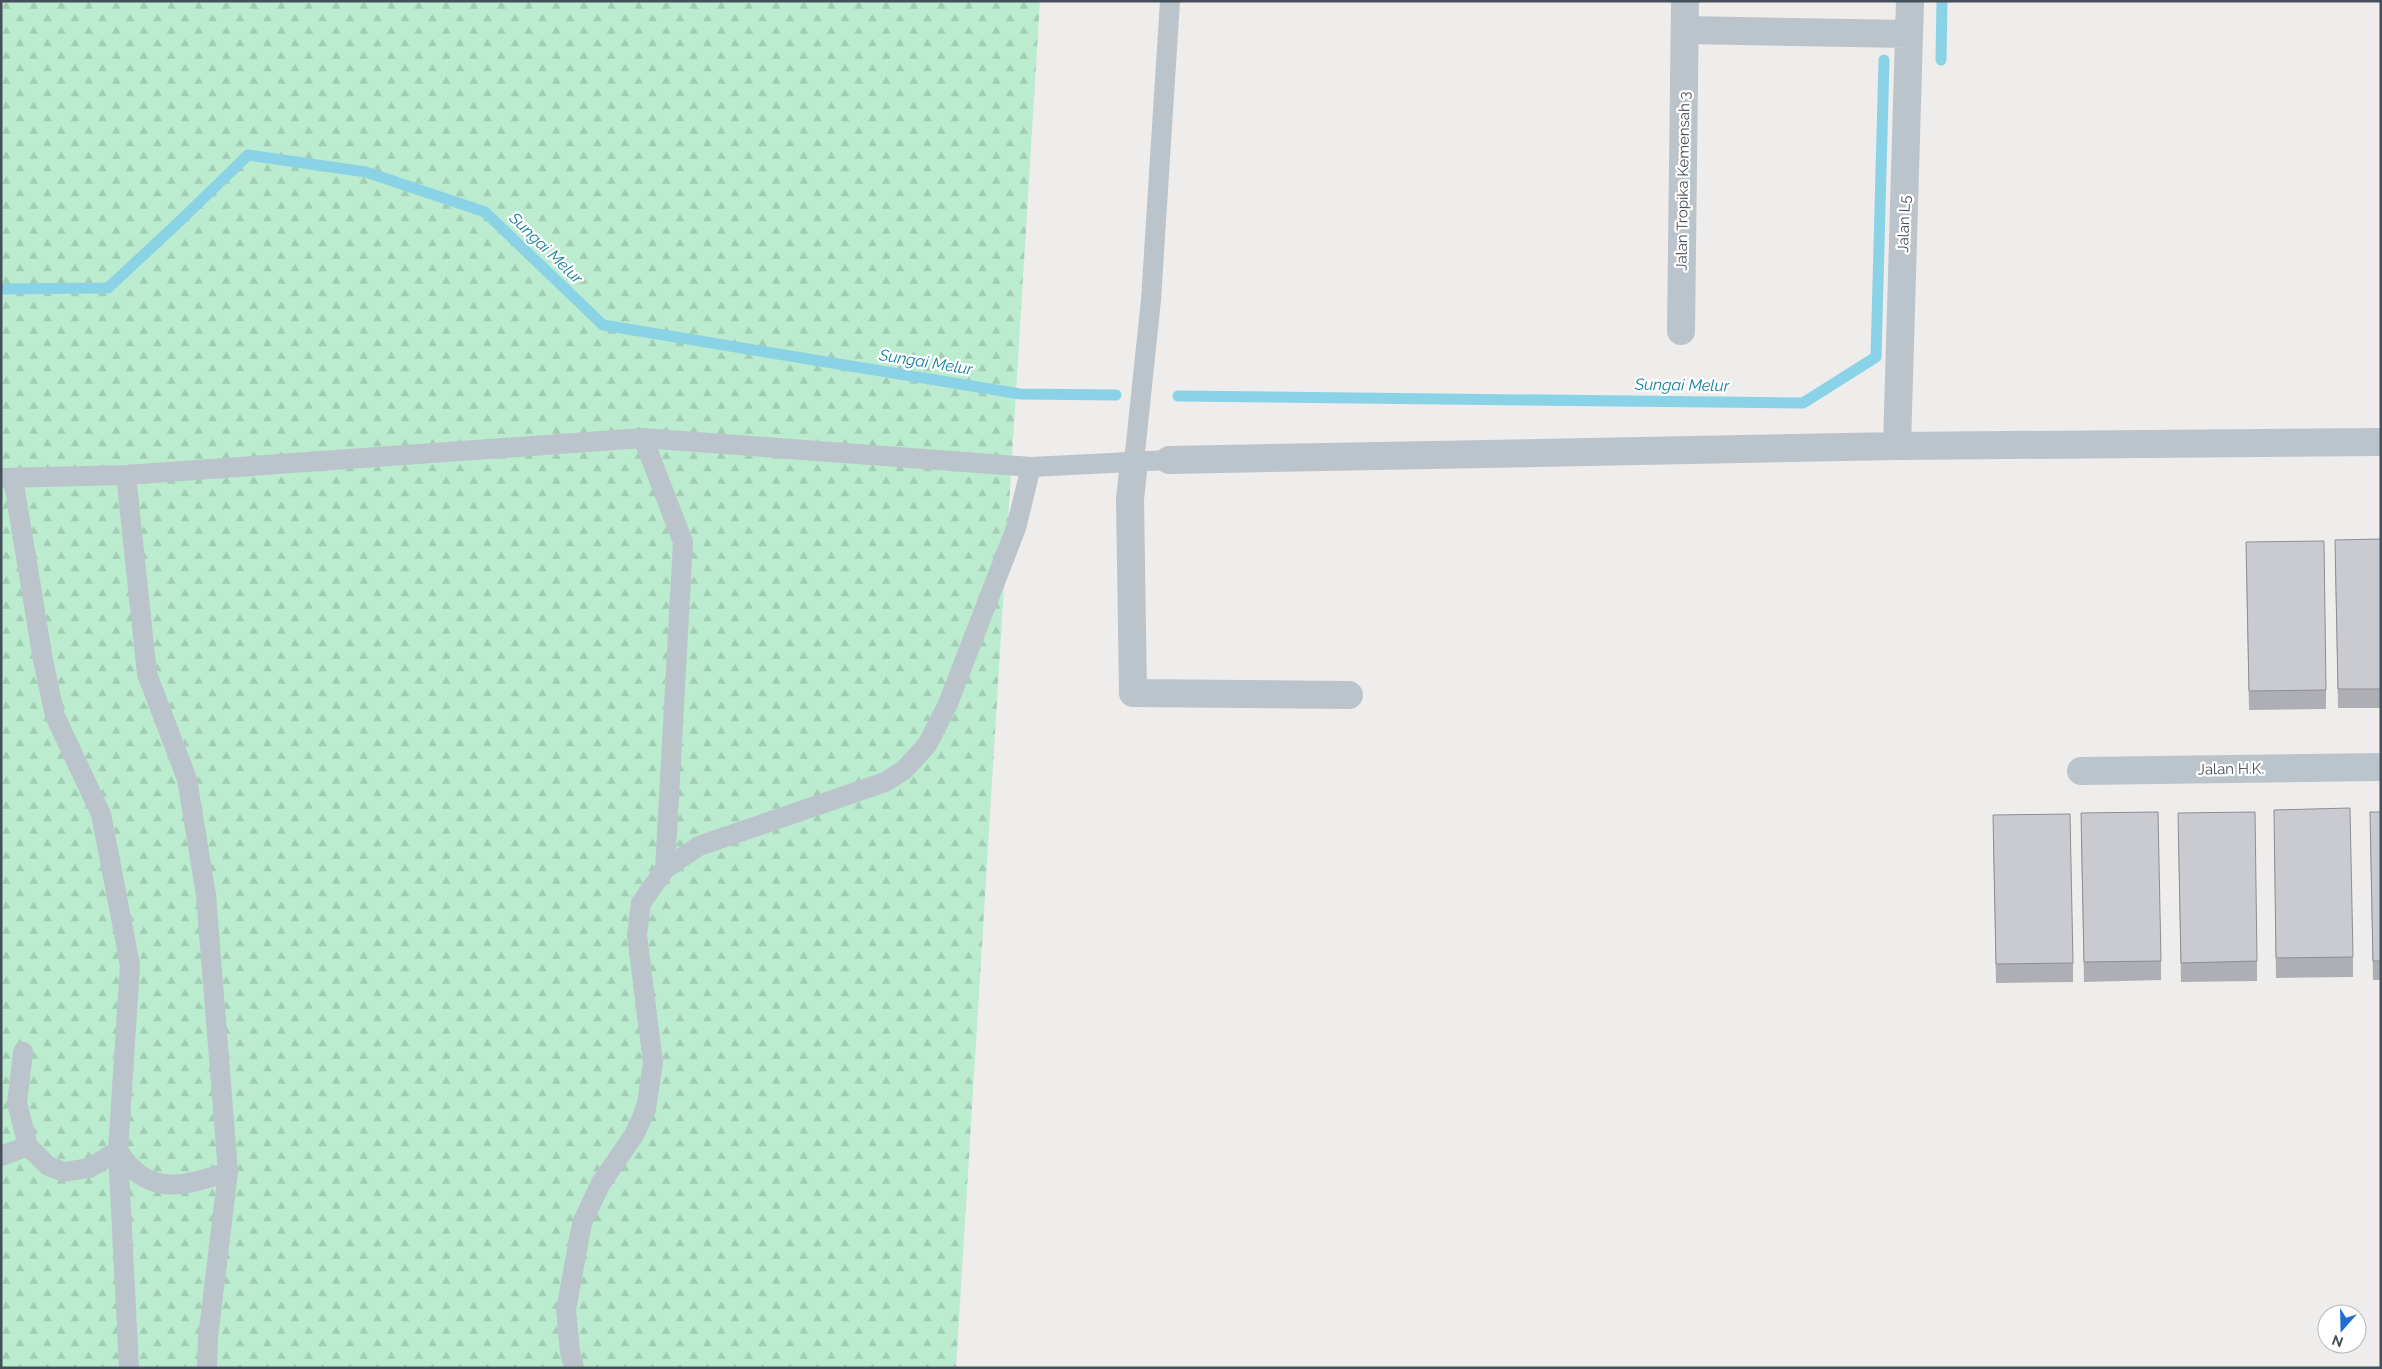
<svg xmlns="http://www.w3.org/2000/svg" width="2382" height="1369" viewBox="0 0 2382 1369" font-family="Raleway,sans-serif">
	<defs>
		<pattern id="forest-firs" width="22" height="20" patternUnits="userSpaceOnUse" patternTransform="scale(1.25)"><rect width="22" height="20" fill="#bbeccf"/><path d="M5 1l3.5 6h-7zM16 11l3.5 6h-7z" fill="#a2ccb4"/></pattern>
	</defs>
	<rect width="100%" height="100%" fill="#efecec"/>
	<path fill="url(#forest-firs)" d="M1,1H1040L956,1368H1Z"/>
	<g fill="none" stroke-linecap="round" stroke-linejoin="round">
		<path stroke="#8ad3e7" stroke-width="11" d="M1941,60L1942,1
			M1,289L108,288L182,219L248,155L366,172L485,212L603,325L1020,394L1116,395
			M1178,396L1803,403L1876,357L1884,60"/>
		<path stroke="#bbc4cb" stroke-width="20" d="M643,438L683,542L665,869
			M1134,462L1151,300L1170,1
			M126,475L147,674L187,779L206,895L228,1172L208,1337L207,1368
			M1,478L126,475L643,438L1031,467L1169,460
			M13,478L43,660L55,716L101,814L130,965L118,1151L129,1368
			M23,1052L17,1103L28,1146L48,1166L64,1172L89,1168L118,1151C124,1159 131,1169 139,1174C166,1194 199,1181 228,1172
			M1,1156L28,1146
			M574,1368L570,1352L566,1310L582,1223L601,1183L634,1135L646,1109L653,1063L637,935L641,903L665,869L699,846L885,782L904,770L927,745L947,706L1016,528L1031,467"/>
		<path stroke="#bbc4cb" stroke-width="28" d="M1686,30L1909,34
			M1681,331L1685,1
			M1897,446L1910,1
			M1169,460L1897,446L2381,442
			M1134,462L1130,499L1133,693L1349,695
			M2081,771L2381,767"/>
	</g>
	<path fill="#aeafb4" d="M2381,539V708H2338L2335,559Z
		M2246,561L2326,690V709L2249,710Z
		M2381,812V980H2373L2370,831Z
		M2274,829L2353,957V977L2276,978Z
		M2178,832L2257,961V981L2181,982Z
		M2081,833L2161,961V980L2084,982Z
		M1993,834L2073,963V982L1996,983Z"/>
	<path fill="#cacbd1" stroke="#8d8e92" d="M2381,539V689H2338L2335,540Z
		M2324,541L2326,690L2249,691L2246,542Z
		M2350,808L2353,957L2276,958L2274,810Z
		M2158,812L2161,961L2084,962L2081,813Z
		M2255,812L2257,961L2181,963L2178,813Z
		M2370,812H2381V961H2373Z
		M2070,814L2073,963L1996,964L1993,815Z"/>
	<g text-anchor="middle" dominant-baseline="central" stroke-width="4.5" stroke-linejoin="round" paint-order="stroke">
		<g font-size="15" fill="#464f59" stroke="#fff">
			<text transform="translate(1683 181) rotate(-89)">Jalan Tropika Kemensah 3</text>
			<text transform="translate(1904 224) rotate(-88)">Jalan L5</text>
			<text transform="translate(2231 769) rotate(-1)">Jalan H.K.</text>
		</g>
		<g font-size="16" font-style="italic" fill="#12809f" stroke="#fff">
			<text transform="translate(546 248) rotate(44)">Sungai Melur</text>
			<text transform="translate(926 362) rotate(9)">Sungai Melur</text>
			<text transform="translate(1682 385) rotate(1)">Sungai Melur</text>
		</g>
	</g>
	<rect width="2382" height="1369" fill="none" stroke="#464f59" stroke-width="5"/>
	<g transform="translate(2342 1329) rotate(200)"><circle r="24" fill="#ffffff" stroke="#b5b9bd"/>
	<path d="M0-4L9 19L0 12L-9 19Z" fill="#206dd5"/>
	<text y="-8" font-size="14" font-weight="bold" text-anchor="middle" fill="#464f59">N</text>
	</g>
</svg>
